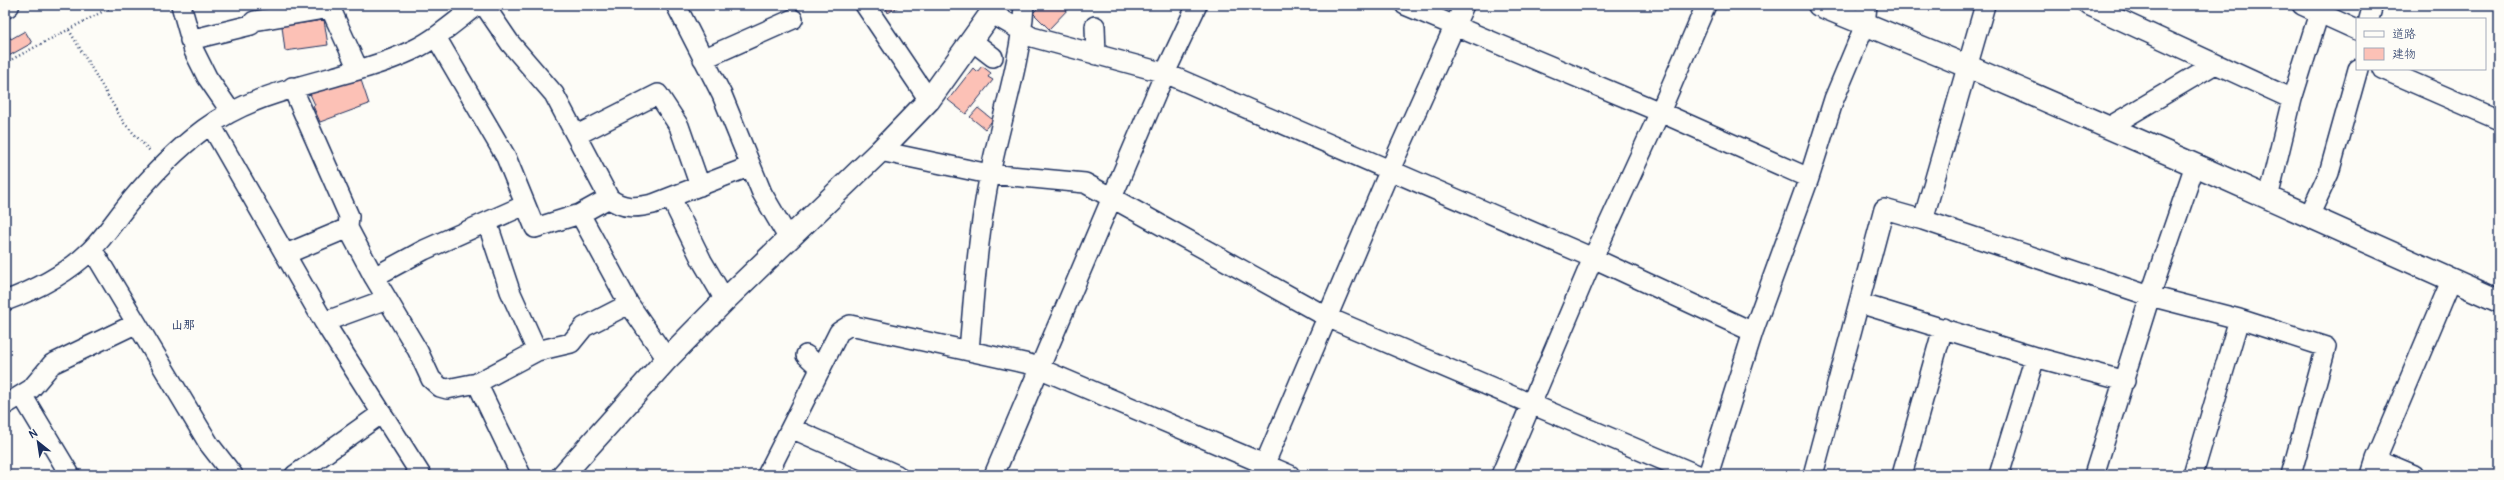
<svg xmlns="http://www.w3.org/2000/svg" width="2504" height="480" viewBox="0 0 2504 480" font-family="Pangolin,'Klee One',sans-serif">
	<rect width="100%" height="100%" fill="#fdfcf7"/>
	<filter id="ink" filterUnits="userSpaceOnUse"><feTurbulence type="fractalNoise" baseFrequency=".025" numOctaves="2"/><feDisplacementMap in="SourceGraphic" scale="8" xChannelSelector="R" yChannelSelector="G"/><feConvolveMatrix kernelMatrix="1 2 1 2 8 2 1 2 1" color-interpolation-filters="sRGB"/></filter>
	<g filter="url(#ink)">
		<path fill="#fcc1b6" stroke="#1b2f5e" d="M885,5H901L888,13Z
			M1041,5H1072L1049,29L1033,13Z
			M324,20L328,45L285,51L282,26Z
			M5,31L11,39L25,31L32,43L5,58Z
			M982,66L991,73L988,77L993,80L966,114L948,100L973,68L977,72Z
			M360,77L369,104L320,122L313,106L315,105L310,94Z
			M978,108L993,120L985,129L970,117Z"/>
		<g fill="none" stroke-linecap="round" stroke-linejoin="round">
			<g stroke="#1b2f5e" stroke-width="22">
				<path id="street" d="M181,5L194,51L207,77L231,112
					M329,5L358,69
					M484,5L510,43L554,94L609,198C622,209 637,208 653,204L751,166
					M676,5L722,95L762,193L789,239
					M865,5L929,100
					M1405,5L1660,112L1809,178
					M2088,5L2292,99
					M2302,5L2357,30
					M991,13L1032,37L1165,73L1593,258L1753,332
					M2369,19L2373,5
					M1095,26L1096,55
					M436,37L506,157L535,228L580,214L609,198
					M190,40L251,25L254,21L330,8
					M971,40L993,57
					M703,59L793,19
					M2382,69L2499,120
					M292,87L349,216L348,228L374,277L418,351L431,379L440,387L447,389L477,383L521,475
					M211,125L324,322L421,475
					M2109,127L2215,64
					M577,135L658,94L679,126L700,186
					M880,151L989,174L1085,183L1329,318L1698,475
					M671,198L702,261L725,300
					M2268,198L2292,99L2319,13
					M580,214L629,304L667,359
					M2309,216L2329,173L2358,69
					M1923,220L1985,5
					M487,222L510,291L537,351
					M92,249L209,444L233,475
					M286,254L348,228
					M374,277L424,250L525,205
					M5,301C35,290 68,273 91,250C105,236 116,219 129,203C151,176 176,150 204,129C266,83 345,82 413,50C436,39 456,21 477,5
					M1859,303L2035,357L2125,381
					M324,322L387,299
					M969,351C974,292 978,232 990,174C1001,118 1021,62 1024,5
					M806,355L821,369
					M477,383L537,351L571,343L584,327L629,304
					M22,395L70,475
					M5,405L31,389L52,364L135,324
					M791,428L897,475
					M2376,459L2414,475
					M295,475L382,413
					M767,475L839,332L850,325L1029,364L1290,475
					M994,475L1165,73L1197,5
					M1260,475L1389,172L1464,5
					M1501,475L1593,258L1660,112L1706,5
					M1708,475L1753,332L1809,178L1834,99L1865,25L1867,5
					M1813,475L1884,209L1923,220L2150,296L2239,319L2326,347L2291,475
					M1902,475L1943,328
					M1999,475L2035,357
					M2094,475L2150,296L2195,165
					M2193,475L2239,319
					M2371,475L2376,459L2451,281"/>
			</g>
			<g stroke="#1b2f5e" stroke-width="25">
				<path id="secondary" d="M1819,5L1969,67L2195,165L2499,301
					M5,7L8,5
					M563,475L667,359L725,300L880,151L929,100L997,5"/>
			</g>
			<path stroke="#1b2f5e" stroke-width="2.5" stroke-dasharray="1 3" stroke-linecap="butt" d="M69,30L124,123L151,152
				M5,63L115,5"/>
			<use href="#street" stroke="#fdfcf7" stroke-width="19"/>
			<use href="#secondary" stroke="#fdfcf7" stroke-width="22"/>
		</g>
	</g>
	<g text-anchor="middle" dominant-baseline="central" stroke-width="4" stroke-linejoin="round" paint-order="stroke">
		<g font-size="12" font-weight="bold" fill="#1b2f5e" stroke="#fdfcf7">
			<text x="183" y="325">山那</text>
		</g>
	</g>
	<rect width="2504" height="480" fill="none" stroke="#fdfcf7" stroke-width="20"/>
	<rect x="10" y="10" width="2484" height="460" fill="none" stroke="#1b2f5e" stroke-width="1.5" filter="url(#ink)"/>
	<rect x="2356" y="18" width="130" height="52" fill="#fdfcf7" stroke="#a3aaba"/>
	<rect x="2364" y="31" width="20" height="6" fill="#fdfcf7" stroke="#a3aaba"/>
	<text x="2392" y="38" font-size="12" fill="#1b2f5e">道路</text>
	<rect x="2364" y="48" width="20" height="12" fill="#fcc1b6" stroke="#a3aaba"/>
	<text x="2392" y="58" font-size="12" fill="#1b2f5e">建物</text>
	<g transform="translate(38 442) rotate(330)" stroke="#fdfcf7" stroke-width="3" paint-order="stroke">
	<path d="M0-3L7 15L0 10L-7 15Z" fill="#1b2f5e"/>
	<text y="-6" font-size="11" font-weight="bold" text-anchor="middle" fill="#1b2f5e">N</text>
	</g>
</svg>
